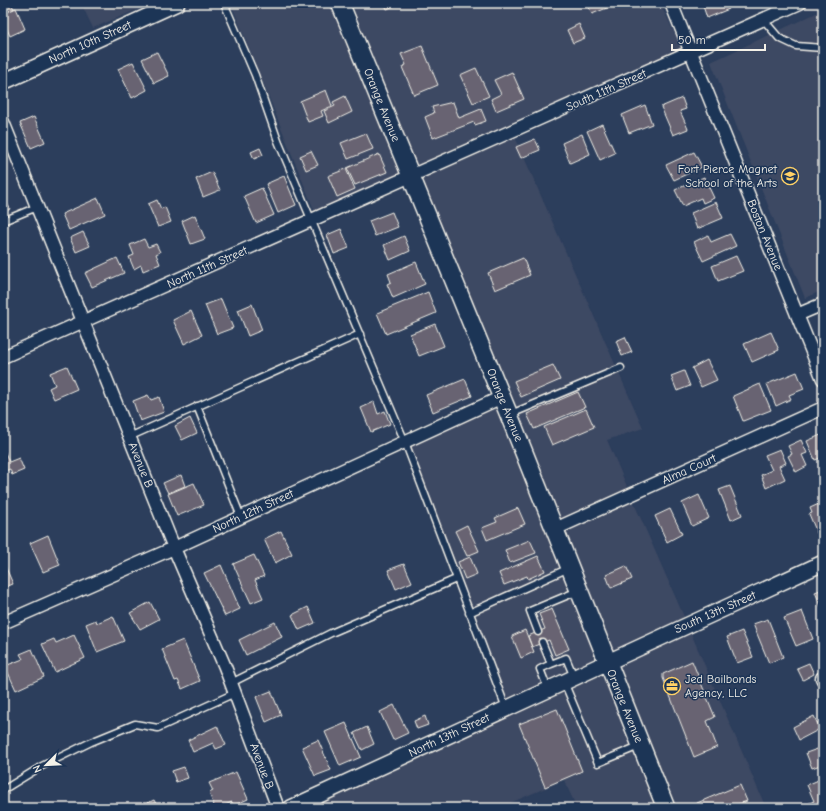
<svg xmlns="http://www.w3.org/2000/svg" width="826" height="811" viewBox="0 0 826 811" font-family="'Comic Neue',sans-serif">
	<rect width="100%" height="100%" fill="#2c3e5c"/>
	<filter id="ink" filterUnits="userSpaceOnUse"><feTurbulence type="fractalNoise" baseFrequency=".025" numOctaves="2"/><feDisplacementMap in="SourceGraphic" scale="8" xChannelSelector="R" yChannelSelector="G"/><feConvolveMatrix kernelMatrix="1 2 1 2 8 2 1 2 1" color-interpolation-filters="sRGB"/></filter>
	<g filter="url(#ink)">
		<path fill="#3e4963" d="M81,3H153L93,28Z
			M231,3H333L402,173L315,212Z
			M348,3H660L682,49L416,167Z
			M823,10V290L805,298L711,62Z
			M515,137L643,428L607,440L628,489L559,520L420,179Z
			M498,406L599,658L504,702L406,448Z
			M633,501L685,619L612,652L564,532Z
			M690,631L766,808H674L616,664Z
			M603,670L658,808H577L564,780L498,808H307Z"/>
		<path fill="#676472" stroke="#f4f1e8" d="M7,3H11L14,9L3,13V5Z
			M384,3H401L387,9Z
			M587,3H619L592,14Z
			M702,3H727L729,9L707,18Z
			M16,8L25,29L10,36L3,20V14Z
			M579,24L585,38L573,43L567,30Z
			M422,46L438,85L414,95L402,67L406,65L401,54Z
			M157,52L169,76L154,83L142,59Z
			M133,62L147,90L132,98L118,69Z
			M476,68L489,96L473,103L460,75Z
			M512,72L524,99L496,111L491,99L501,94L494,80Z
			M326,90L332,106L321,111L323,116L308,122L300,101Z
			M345,96L352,112L329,123L324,111L335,106L333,102Z
			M682,98L686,109L680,111L688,129L673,135L661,107Z
			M453,102L459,118L481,109L486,121L475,125L474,122L433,138L425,117L434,113L432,107Z
			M645,105L652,124L629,133L622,115Z
			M34,117L45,142L31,148L20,123Z
			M602,124L615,153L600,160L587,131Z
			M366,133L373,149L348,159L341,143Z
			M582,134L590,154L570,163L562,143Z
			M535,139L540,150L521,158L516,147Z
			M260,148L263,155L254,159L251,152Z
			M311,151L318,165L306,170L300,156Z
			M694,152L702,167L674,180L666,165Z
			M379,154L387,172L355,185L347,168Z
			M346,169L355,189L337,197L328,176Z
			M212,172L220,190L203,197L196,179Z
			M284,176L296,205L278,213L266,184Z
			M704,177L714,198L703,203L701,198L683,206L675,190Z
			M262,188L274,215L256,223L244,196Z
			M3,195L10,209L3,213Z
			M98,198L105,214L69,230L62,214Z
			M157,200L161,209L165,207L171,222L158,227L148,204Z
			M716,202L723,218L697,229L691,213Z
			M392,212L398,227L375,236L369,221Z
			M195,215L205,239L191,244L182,221Z
			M341,229L349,248L334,254L327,235Z
			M83,232L90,246L76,252L70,238Z
			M730,234L736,246L703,261L694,242L708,235L711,242Z
			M404,236L410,251L390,260L384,245Z
			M144,239L148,247L156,244L160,252L156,254L160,264L143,271L141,265L134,269L129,257L134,255L130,245Z
			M736,256L743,271L718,281L712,266Z
			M117,258L124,273L92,287L85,273Z
			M523,258L530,275L495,290L488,273Z
			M416,262L425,284L393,298L387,284L391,282L388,274Z
			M428,292L436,313L386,334L377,313Z
			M221,299L233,328L217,334L205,305Z
			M252,304L262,330L248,336L238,310Z
			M191,311L202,335L184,344L173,320Z
			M435,324L444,346L419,356L410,334Z
			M771,332L779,350L752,362L744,344Z
			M625,337L632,352L622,356L616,341Z
			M707,360L717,380L701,387L692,368Z
			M553,365L560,380L521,397L514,381Z
			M67,366L77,389L54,399L49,388L55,385L50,373Z
			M684,371L690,386L677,391L671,376Z
			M797,372L804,389L789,395L791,399L776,406L767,384Z
			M465,379L472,396L433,412L426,395Z
			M760,384L771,410L743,421L733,396Z
			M578,392L585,407L534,429L527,414Z
			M148,395L151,400L159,397L164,412L140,421L133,401Z
			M374,402L378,414L385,411L390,424L371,432L361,408Z
			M586,409L594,427L552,445L544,427Z
			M190,418L197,433L182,440L175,426Z
			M823,434V457L815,460L807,441Z
			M801,440L807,453L802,455L807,466L796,472L788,456L792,454L788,446Z
			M780,449L786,463L779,466L785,479L766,488L761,475L772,470L765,455Z
			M3,450H4L9,462L19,458L24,470L12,475L10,469L3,472Z
			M181,475L185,486L168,493L163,483Z
			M194,483L204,505L177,516L168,494Z
			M730,486L742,515L731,520L719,490Z
			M699,495L709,518L692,526L682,503Z
			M821,503L823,508V539L820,540L809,514L812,513L810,508Z
			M518,508L525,524L487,540L482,528L497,522L495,518Z
			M670,509L682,534L667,542L655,516Z
			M467,525L479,551L467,556L455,531Z
			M281,531L292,554L275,563L264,539Z
			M48,535L60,565L43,572L30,543Z
			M530,540L536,553L510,563L505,550Z
			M254,555L264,576L255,580L263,598L251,603L233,564Z
			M538,556L545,571L528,579L527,576L504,585L499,573Z
			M470,557L477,574L465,579L458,562Z
			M3,561L13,584L3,588Z
			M404,564L412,582L396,589L388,570Z
			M221,565L240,609L225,616L204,573Z
			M626,566L632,579L611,588L606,575Z
			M823,589V611L815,592Z
			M150,602L159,619L140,629L130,613Z
			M308,607L315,623L299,630L292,615Z
			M552,609L569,649L555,655L549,640L532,647L528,636L545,629L539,614Z
			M802,611L813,639L796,646L784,618Z
			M113,616L124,641L97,652L86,624L96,620L97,623Z
			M768,619L783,657L769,663L753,624Z
			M275,622L282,637L246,655L239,640Z
			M525,630L534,652L521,658L512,636Z
			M742,631L753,657L737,663L727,637Z
			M74,635L85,658L55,672L42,644L54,639L56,643Z
			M183,640L200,681L182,689L178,680L175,681L162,649Z
			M32,649L44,677L16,690L5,666L23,659L20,654Z
			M692,661L715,717L707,721L717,747L694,757L663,678V674Z
			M809,663L814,674L803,680L797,668Z
			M271,691L281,715L266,722L256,697Z
			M394,705L408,733L393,740L380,712Z
			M557,709L582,771L545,787L519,724Z
			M425,716L428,725L417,729L414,721Z
			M814,716L820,729L799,740L793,727Z
			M346,723L361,757L340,766L325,732Z
			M217,726L226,745L216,749L213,743L193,752L188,740Z
			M367,727L374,744L362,750L354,733Z
			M318,740L331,770L315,776L302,747Z
			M823,747V764L812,768L806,753Z
			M184,767L188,778L176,782L172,771Z
			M236,772L248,799L233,806L232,802L223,806L224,808H215L209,793L213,791L209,783Z
			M823,778V808H802L801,807L814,801L807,785Z
			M740,785L747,801L729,808H699L697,803Z
			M154,800L158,808H137Z"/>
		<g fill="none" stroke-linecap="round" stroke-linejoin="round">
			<g stroke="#f4f1e8" stroke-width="9">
				<path id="service" d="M224,3L255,75L278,141L405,442L506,708
					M763,19L779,38L796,46L823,48
					M3,221L37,207
					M197,406L241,517
					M511,414L621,368
					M129,437L360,334
					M469,613L569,568
					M538,632L530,611L578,591
					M542,642L551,664L540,669L548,689
					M551,664L566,658L574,677
					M564,682L598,763L639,746
					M231,683L331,633L456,579
					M3,790L42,766L91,742L135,724L158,728L235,693"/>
			</g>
			<g stroke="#f4f1e8" stroke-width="15">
				<path id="minor" d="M671,3L823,379
					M3,122L174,548L225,667L278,808
					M797,315L823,304
					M3,357L800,3
					M555,529L823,408
					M3,623L174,548L502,397
					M822,678L823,680"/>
			</g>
			<g stroke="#f4f1e8" stroke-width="18">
				<path id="tertiary" d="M3,82L177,3
					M291,808L823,563"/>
			</g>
			<g stroke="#f4f1e8" stroke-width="20">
				<path id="secondary" d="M340,3L509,415L666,808"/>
			</g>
			<use href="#service" stroke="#1d3557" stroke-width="6"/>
			<use href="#minor" stroke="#1d3557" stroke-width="12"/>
			<use href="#tertiary" stroke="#1d3557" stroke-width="15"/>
			<use href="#secondary" stroke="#1d3557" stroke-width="17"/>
		</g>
	</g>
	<defs>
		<g id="school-ring" transform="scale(0.9)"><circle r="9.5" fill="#1d3557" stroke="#ffd166" stroke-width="1.5"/><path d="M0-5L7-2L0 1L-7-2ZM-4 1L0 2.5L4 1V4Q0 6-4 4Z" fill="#ffd166"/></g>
		<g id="office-ring" transform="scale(0.9)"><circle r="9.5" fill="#1d3557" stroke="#ffd166" stroke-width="1.5"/><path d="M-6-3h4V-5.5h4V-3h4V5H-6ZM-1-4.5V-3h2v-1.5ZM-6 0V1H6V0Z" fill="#ffd166"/></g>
	</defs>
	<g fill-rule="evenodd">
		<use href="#school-ring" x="790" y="176"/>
		<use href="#office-ring" x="672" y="686"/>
	</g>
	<g text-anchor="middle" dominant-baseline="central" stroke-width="3" stroke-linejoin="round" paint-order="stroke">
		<g font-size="12" fill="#f4f1e8" stroke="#1d3557">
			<text transform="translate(90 42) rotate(-24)">North 10th Street</text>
			<text transform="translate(606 90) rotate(-24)">South 11th Street</text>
			<text transform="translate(382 105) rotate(68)">Orange Avenue</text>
			<text transform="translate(765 235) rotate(68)">Boston Avenue</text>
			<text transform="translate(207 267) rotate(-24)">North 11th Street</text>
			<text transform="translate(505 405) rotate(68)">Orange Avenue</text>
			<text transform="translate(141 465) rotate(68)">Avenue B</text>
			<text transform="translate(689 469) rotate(-24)">Alma Court</text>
			<text transform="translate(253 511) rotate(-25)">North 12th Street</text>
			<text transform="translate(715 612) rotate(-24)">South 13th Street</text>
			<text transform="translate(625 706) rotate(68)">Orange Avenue</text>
			<text transform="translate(449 735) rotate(-25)">North 13th Street</text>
			<text transform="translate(262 766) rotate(69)">Avenue B</text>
		</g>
		<g font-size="12" fill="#f4f1e8" stroke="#1d3557" text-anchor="end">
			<text x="777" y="169">Fort Pierce Magnet<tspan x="777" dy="14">School of the Arts</tspan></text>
			<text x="685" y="679" text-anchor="start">Jed Bailbonds<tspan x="685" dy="14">Agency, LLC</tspan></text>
		</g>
	</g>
	<rect width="826" height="811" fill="none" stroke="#1d3557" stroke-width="16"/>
	<rect x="8" y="8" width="810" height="795" fill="none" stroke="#f4f1e8" stroke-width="1.5" filter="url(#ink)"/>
	<g transform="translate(46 765) rotate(246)" stroke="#1d3557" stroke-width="3" paint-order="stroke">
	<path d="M0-3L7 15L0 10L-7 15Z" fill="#f4f1e8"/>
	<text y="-6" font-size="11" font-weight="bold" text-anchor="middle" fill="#f4f1e8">N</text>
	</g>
	<path d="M672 44v6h93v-6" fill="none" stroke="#f4f1e8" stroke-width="2"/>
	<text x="678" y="44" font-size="12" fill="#f4f1e8" stroke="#1d3557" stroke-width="3" paint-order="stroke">50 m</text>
</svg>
